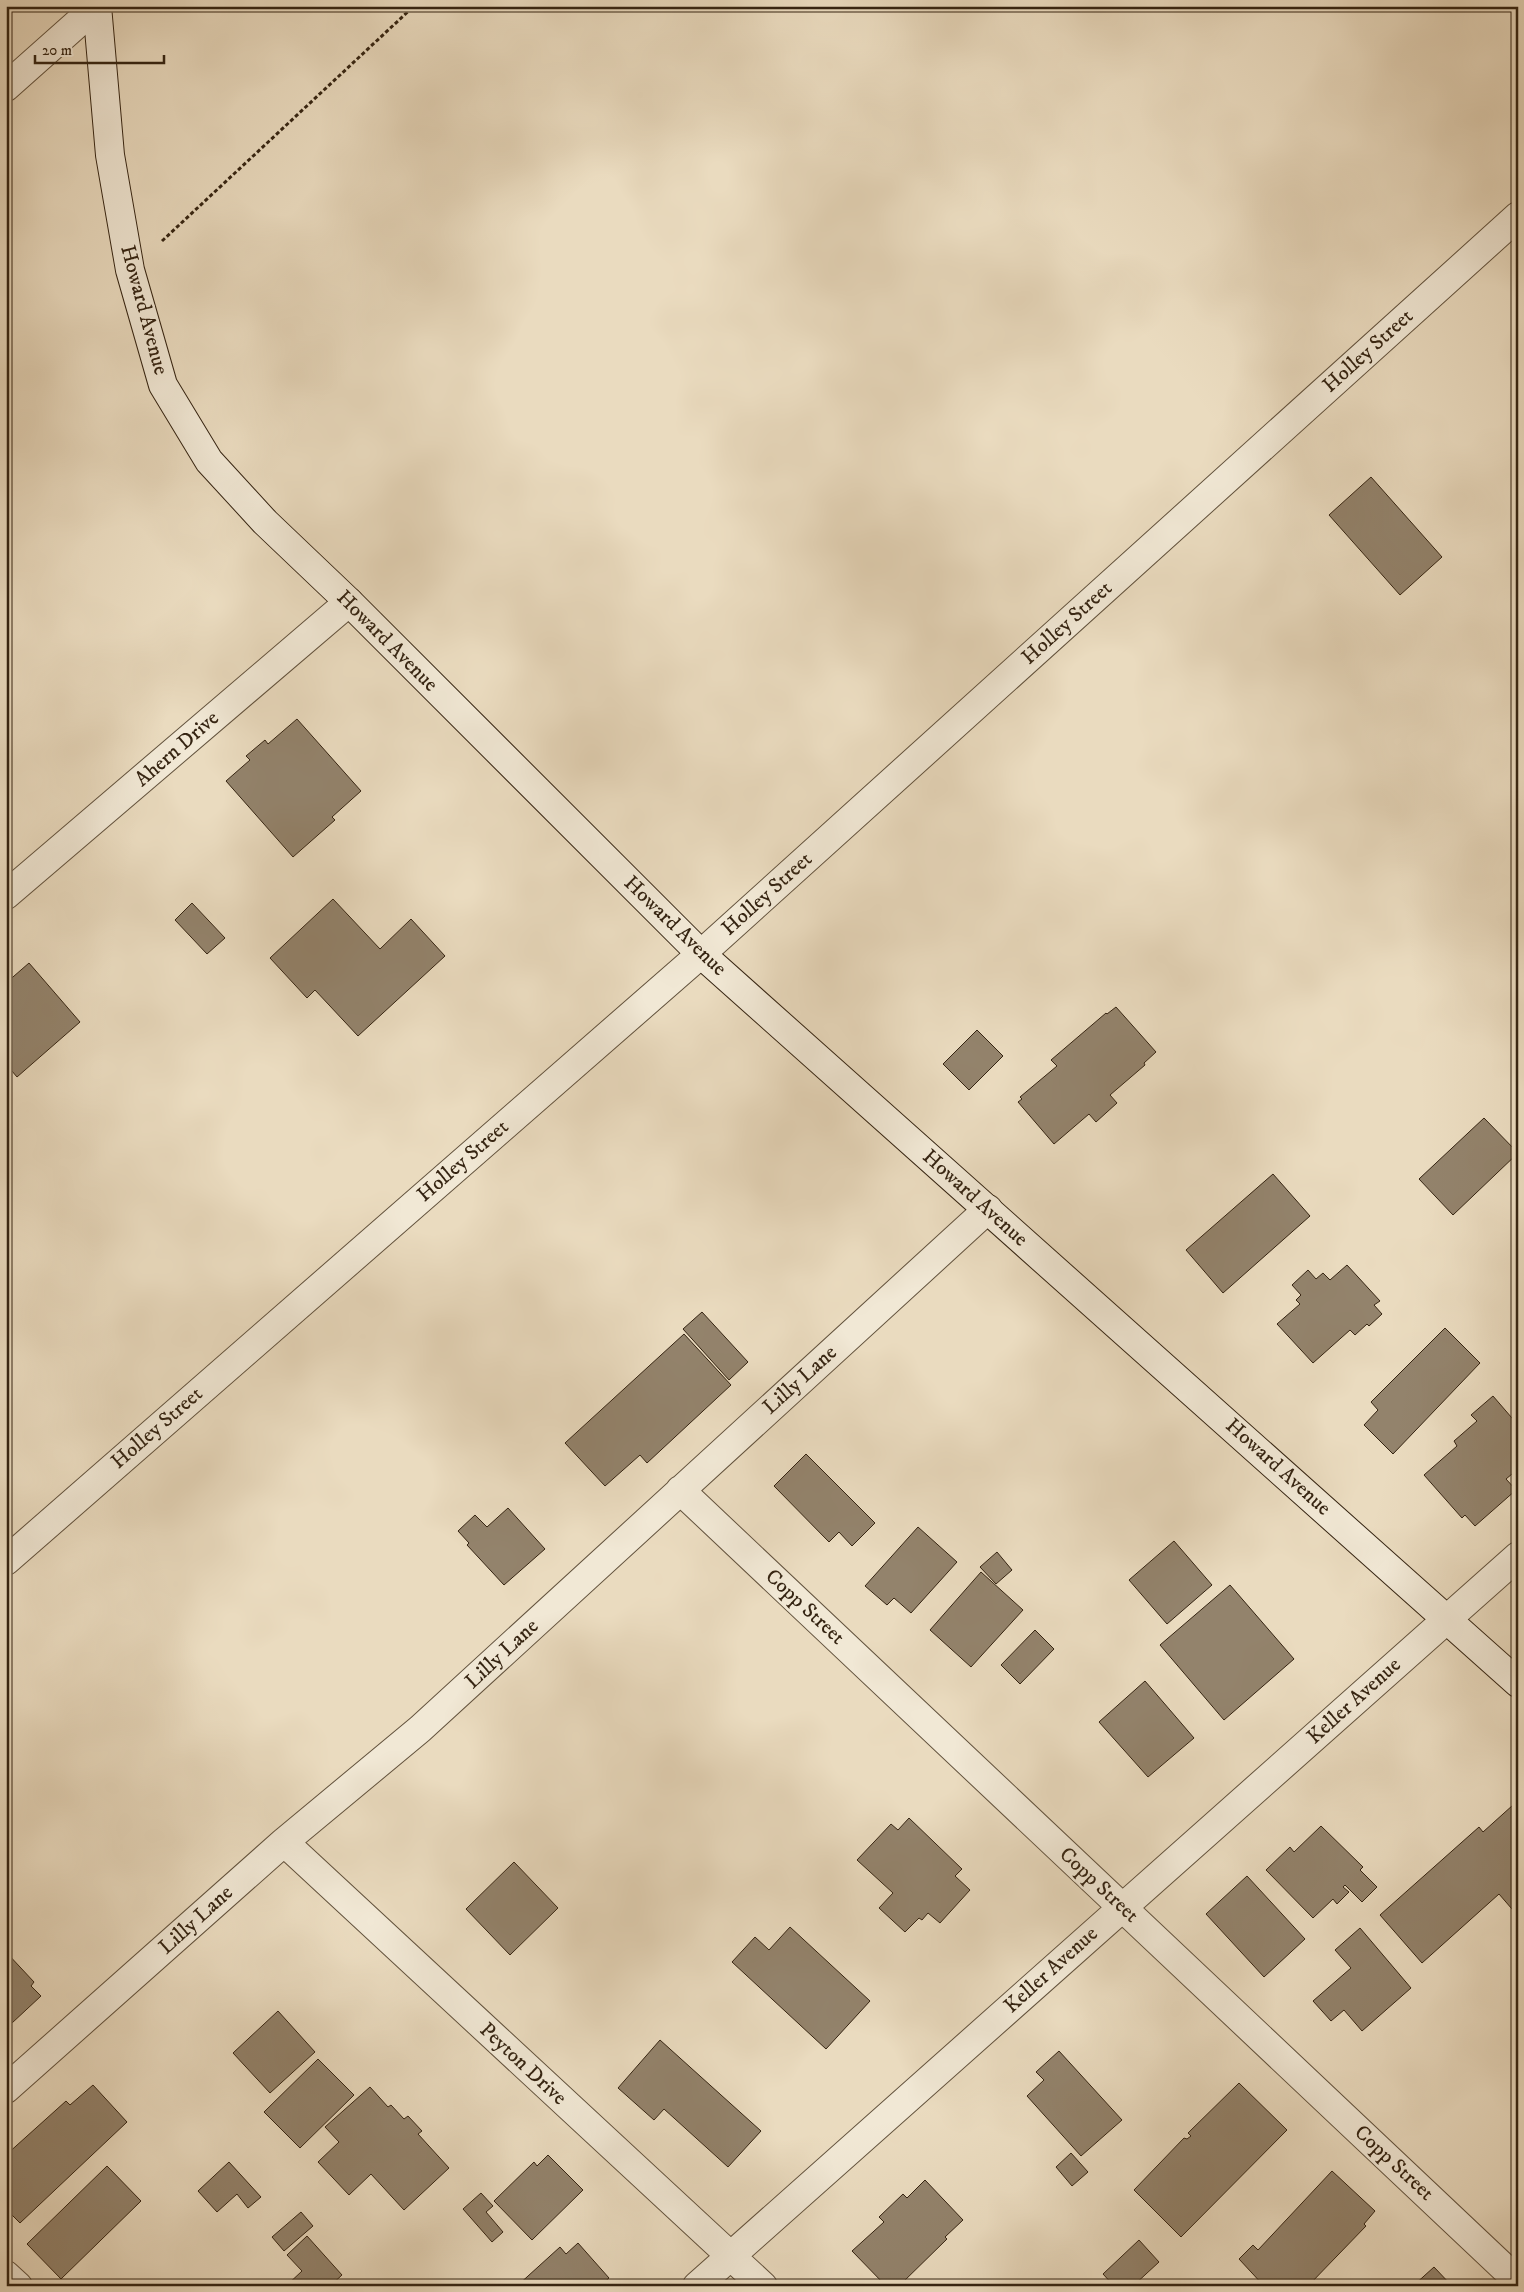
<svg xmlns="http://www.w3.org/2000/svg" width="1524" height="2292" viewBox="0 0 1524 2292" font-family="'IM FELL DW Pica',serif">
	<rect width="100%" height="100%" fill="#eadbbf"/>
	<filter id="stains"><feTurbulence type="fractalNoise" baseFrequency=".004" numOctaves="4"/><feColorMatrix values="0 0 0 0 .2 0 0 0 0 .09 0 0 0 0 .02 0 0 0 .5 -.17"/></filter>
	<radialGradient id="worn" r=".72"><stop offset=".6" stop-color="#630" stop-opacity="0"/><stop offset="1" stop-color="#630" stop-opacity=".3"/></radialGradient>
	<path fill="#93836c" stroke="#352412" d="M1371,477L1442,557L1400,595L1329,515Z
		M297,719L361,791L332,817L335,820L293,857L226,781L250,760L246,756L265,740L268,744Z
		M333,899L380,949L411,919L445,956L358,1036L315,990L307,998L270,958Z
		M192,903L225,938L207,954L175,920Z
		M29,963L80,1022L17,1077L6,1064V983Z
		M1116,1007L1156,1052L1144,1063L1145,1065L1110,1095L1117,1103L1096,1122L1089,1114L1054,1144L1018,1102L1022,1099L1020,1097L1057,1066L1051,1060L1106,1013L1107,1014Z
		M977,1030L1003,1056L969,1090L943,1064Z
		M1484,1118L1518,1153L1453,1215L1419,1179Z
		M1273,1174L1310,1216L1223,1293L1186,1250Z
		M1347,1265L1380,1301L1374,1305L1382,1314L1369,1326L1367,1324L1355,1335L1350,1330L1313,1363L1277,1324L1300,1304L1296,1300L1301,1295L1292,1285L1308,1270L1316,1279L1323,1273L1330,1280Z
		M702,1312L748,1362L729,1380L683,1329Z
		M1445,1328L1480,1363L1393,1454L1364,1425L1378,1410L1371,1402Z
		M684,1334L731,1385L647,1463L640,1455L605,1486L565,1443Z
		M1493,1396L1518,1425V1469L1506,1479L1516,1490L1475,1526L1465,1515L1462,1518L1424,1475L1457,1446L1454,1441L1477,1421L1471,1415Z
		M806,1454L875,1523L852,1546L839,1532L829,1542L774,1486Z
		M508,1508L545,1549L504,1585L467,1545L469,1543L458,1531L475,1515L487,1527Z
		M918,1527L957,1562L911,1613L894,1598L887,1605L865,1586Z
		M1174,1541L1212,1585L1167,1624L1129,1580Z
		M997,1552L1012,1570L996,1584L980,1567Z
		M981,1572L1023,1610L971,1667L930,1630Z
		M1230,1585L1294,1659L1224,1720L1160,1645Z
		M1035,1630L1054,1649L1020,1684L1001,1665Z
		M1145,1681L1194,1738L1148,1777L1099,1722Z
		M1513,1805L1518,1811V1916L1499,1894L1422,1963L1380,1915L1479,1827L1483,1832Z
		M909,1818L962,1869L955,1876L970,1890L940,1923L928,1913L922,1920L919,1918L905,1932L879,1908L893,1893L857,1860L891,1824L898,1830Z
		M1321,1826L1363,1867L1360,1870L1377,1887L1362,1902L1345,1885L1343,1887L1349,1892L1337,1904L1333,1899L1313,1918L1266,1870L1290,1847L1294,1852Z
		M514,1862L558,1908L510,1955L466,1909Z
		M1247,1876L1305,1939L1264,1977L1206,1914Z
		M790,1927L870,2001L826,2049L732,1962L755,1937L769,1950Z
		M1360,1928L1411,1988L1362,2031L1344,2010L1331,2021L1313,2001L1351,1968L1335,1950Z
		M6,1952L34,1982L31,1986L41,1996L12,2023L6,2017Z
		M278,2011L315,2052L270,2093L233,2053Z
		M660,2040L761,2131L728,2167L664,2109L654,2120L618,2088Z
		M1059,2051L1122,2120L1081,2156L1027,2096L1044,2080L1036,2072Z
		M318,2059L354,2095L300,2148L264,2112Z
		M1239,2083L1287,2130L1181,2237L1134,2190L1184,2138L1187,2139L1191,2136L1188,2133Z
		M93,2085L127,2122L20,2223L6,2209V2155L66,2101L70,2105Z
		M370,2087L388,2107L391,2105L404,2119L408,2116L422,2131L418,2134L449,2168L404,2210L371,2174L349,2195L318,2162L339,2142L325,2127Z
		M1071,2153L1088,2172L1072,2186L1056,2167Z
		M548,2155L583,2190L532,2240L494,2201L534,2162L537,2166Z
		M229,2162L261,2197L248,2208L237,2194L217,2212L198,2191Z
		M107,2166L141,2201L61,2279L27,2244Z
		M1332,2171L1375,2211L1364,2224L1366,2226L1308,2286H1264L1239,2259L1253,2245L1258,2250Z
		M925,2180L963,2220L945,2237L947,2239L899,2286H886L852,2251L884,2222L879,2217L903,2194L907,2198Z
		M481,2193L493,2206L486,2212L503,2232L492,2242L463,2209Z
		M301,2212L313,2226L284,2251L272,2237Z
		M307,2236L342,2275L330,2286H286L302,2271L287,2255Z
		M1139,2240L1159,2262L1133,2286H1114L1103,2274Z
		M578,2243L609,2278L600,2286H517L560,2247L566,2254Z
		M1434,2267L1452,2286H1413Z"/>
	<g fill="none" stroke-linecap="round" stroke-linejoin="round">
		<g stroke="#62523d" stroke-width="30">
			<path id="street" d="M6,87L97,6
				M6,895L349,602
				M680,1490L1518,2281
				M6,1561L701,954L1518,216
				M284,1842L763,2286
				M6,2089L284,1842L420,1729L988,1209
				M6,2275L18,2286
				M697,2286L1518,1556"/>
		</g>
		<g stroke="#352412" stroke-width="30">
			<path id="secondary" d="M97,6L110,155L130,270L163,385L209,461L265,522L349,602L701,954L1518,1683"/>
		</g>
		<path stroke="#352412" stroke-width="3" stroke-dasharray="4 2.5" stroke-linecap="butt" d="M162,241L414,6"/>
		<use href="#street" stroke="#f1e8d5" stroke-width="28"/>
		<use href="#secondary" stroke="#f1e8d5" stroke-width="28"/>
	</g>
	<g text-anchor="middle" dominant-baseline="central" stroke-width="4.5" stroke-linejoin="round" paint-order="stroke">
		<g font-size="21" fill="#352412" stroke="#f1e8d5">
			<text transform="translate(144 310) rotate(75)">Howard Avenue</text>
			<text transform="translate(1368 351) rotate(-42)">Holley Street</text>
			<text transform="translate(1067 623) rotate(-42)">Holley Street</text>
			<text transform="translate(387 641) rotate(45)">Howard Avenue</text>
			<text transform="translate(177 749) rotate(-41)">Ahern Drive</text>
			<text transform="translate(767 894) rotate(-42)">Holley Street</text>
			<text transform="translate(675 926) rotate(44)">Howard Avenue</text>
			<text transform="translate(463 1161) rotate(-41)">Holley Street</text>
			<text transform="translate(975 1198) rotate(42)">Howard Avenue</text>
			<text transform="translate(800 1380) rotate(-42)">Lilly Lane</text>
			<text transform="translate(157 1428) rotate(-41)">Holley Street</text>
			<text transform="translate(1278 1467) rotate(42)">Howard Avenue</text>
			<text transform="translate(805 1607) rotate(43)">Copp Street</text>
			<text transform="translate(502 1654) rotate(-43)">Lilly Lane</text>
			<text transform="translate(1354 1701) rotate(-42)">Keller Avenue</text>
			<text transform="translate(1099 1885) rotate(43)">Copp Street</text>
			<text transform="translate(196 1920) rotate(-42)">Lilly Lane</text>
			<text transform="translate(1051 1970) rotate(-42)">Keller Avenue</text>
			<text transform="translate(523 2064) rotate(43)">Peyton Drive</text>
			<text transform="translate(1394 2163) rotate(43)">Copp Street</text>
		</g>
	</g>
	<rect width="1524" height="2292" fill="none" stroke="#eadbbf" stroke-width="25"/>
	<rect x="8" y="8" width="1509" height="2277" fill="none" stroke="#352412" stroke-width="2.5"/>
	<rect x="12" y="12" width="1499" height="2267" fill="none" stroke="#352412"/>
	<path d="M35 55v8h129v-8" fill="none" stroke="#352412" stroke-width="2.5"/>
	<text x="42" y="55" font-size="15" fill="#352412" stroke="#f1e8d5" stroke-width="4" paint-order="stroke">20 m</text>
	<rect width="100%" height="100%" filter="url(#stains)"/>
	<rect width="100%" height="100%" fill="url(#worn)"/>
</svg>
